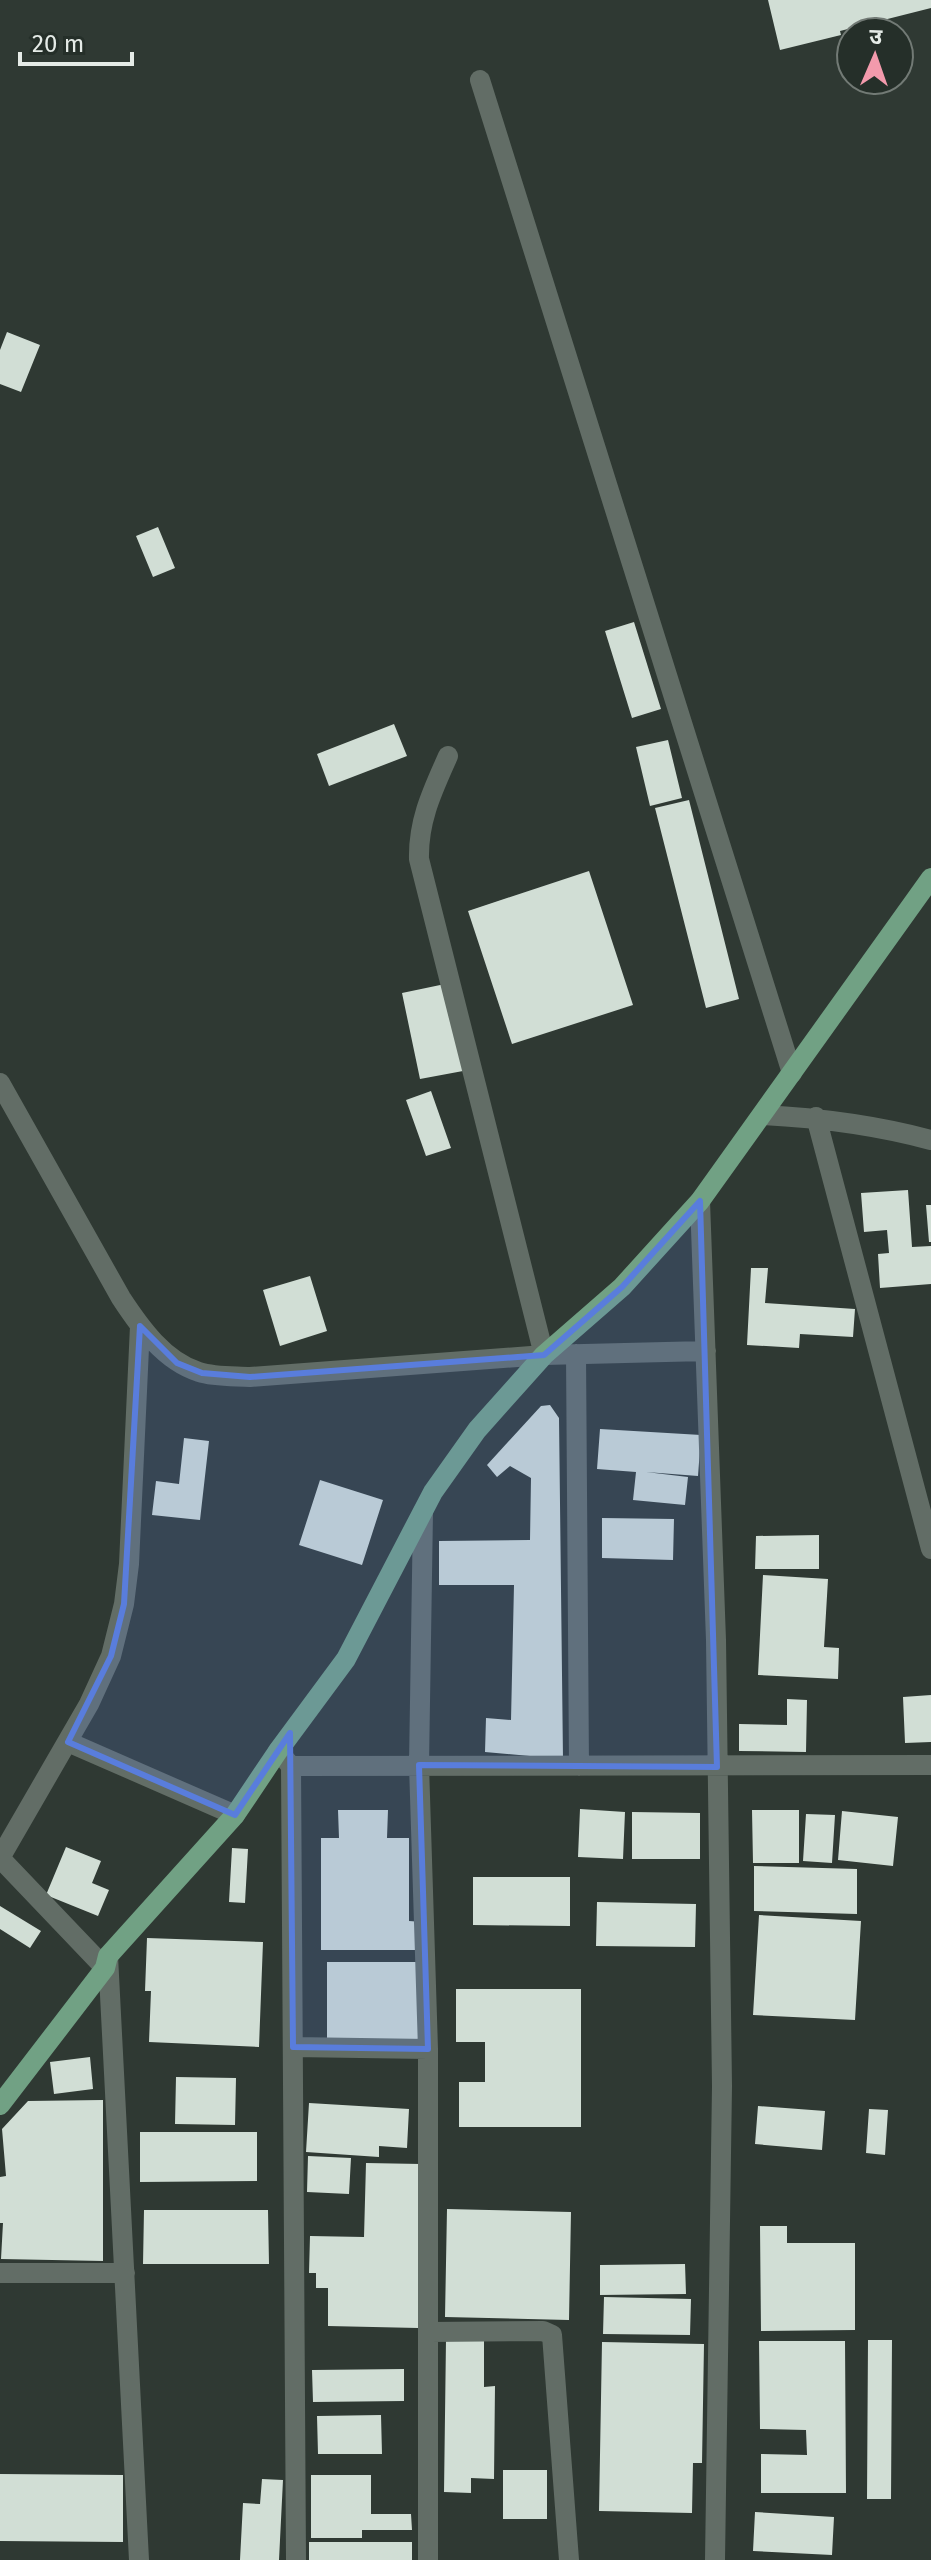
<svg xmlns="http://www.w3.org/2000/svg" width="931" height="2560" viewBox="0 0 931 2560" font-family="'Fira Sans','Noto Sans Devanagari',sans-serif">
	<rect width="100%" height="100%" fill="#2f3933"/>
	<path fill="#d1ded5" d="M768,0H931V8L840,31L841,35L780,50Z
		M7,332L40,345L21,392L0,384V350Z
		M158,527L175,568L153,577L136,536Z
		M634,622L661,709L632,718L605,631Z
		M394,724L407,756L329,786L317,754Z
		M668,740L682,798L650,806L636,747Z
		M689,800L739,999L706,1008L655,808Z
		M589,871L633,1005L512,1044L468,911Z
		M445,984L463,1071L420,1079L402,993Z
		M431,1091L451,1148L426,1156L406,1100Z
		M908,1190L912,1247L931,1246V1284L880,1288L878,1254L889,1253L887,1230L864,1232L861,1193Z
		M926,1205H931V1242H929Z
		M751,1268H768L765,1303L855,1309L853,1337L800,1334L799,1348L747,1345Z
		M310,1276L327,1331L280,1346L263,1290Z
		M550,1405L559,1418L563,1759L485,1752L486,1718L511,1720L514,1585H439V1541L530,1540L531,1478L510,1466L497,1477L487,1465L541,1406Z
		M600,1429L701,1435L698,1476L646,1472L688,1477L685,1505L633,1500L636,1472L597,1469Z
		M184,1438L209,1441L200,1520L152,1515L156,1481L179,1484Z
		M320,1480L383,1500L362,1565L299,1545Z
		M602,1518L674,1519L673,1560L602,1558Z
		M819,1535V1569H755L756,1536Z
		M763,1575L828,1579L824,1647L839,1648L838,1679L758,1675Z
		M931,1695V1742L905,1743L903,1697Z
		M787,1699L807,1700L806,1752L739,1751V1724L787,1725Z
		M580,1809L625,1812L623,1859L578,1857Z
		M338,1810H388L387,1838H409V1921L423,1922V1950H321V1838H339Z
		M752,1810H799V1863H753Z
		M842,1811L898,1817L893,1866L838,1860Z
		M632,1812L700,1813V1859H632Z
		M806,1814L835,1815L832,1863L803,1861Z
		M66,1847L101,1861L92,1883L109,1890L98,1916L46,1895Z
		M232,1848L248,1849L245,1903L229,1902Z
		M754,1866L857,1869V1914L754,1911Z
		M473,1877H570V1926L473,1925Z
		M597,1902L696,1904L695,1947L596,1946Z
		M0,1906L41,1931L30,1948L0,1929Z
		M759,1915L861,1921L855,2020L753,2015Z
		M147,1938L263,1942L259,2047L149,2042L151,1991H145Z
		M327,1962H419V2039H327Z
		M456,1989H581V2127H459V2082H485V2042H456Z
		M90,2057L93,2089L54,2094L50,2062Z
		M176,2077L236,2078L235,2125L175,2124Z
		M103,2100V2261L1,2259L3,2223H0V2177L6,2176L2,2129L28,2101Z
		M309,2103L409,2109L407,2148L379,2146V2157L306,2152Z
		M758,2106L825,2111L822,2150L755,2144Z
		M869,2109L888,2110L885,2155L866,2153Z
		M140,2132H257V2181L140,2182Z
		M308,2156L351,2158L349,2194L307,2192Z
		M366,2163L421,2164L418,2328L328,2326V2288H316V2273H309L310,2236L364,2237Z
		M447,2209L571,2212L569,2320L445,2317Z
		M144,2210H268L269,2264H143Z
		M760,2226H787V2243H855V2330L761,2331Z
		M685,2264L686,2294L600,2295V2265Z
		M604,2297L691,2299L690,2335L603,2334Z
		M446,2339H484V2387L495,2386L494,2479L471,2478V2493L444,2492Z
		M868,2340H892L891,2499H867Z
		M759,2341H845L846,2493H761V2454L807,2455L806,2430L760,2429Z
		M602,2342L704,2344L702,2463H693L692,2513L599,2511Z
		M404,2369V2401L313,2402L312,2370Z
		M381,2415L382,2454H318L317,2416Z
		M503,2470H547V2519H503Z
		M0,2474L123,2475V2542L0,2541Z
		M311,2475H371V2514H411L412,2530H362V2538H311Z
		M262,2479L283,2480L279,2560H240L243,2503L260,2504Z
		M755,2512L834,2517L832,2555L753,2551Z
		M309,2542H412V2560H309Z"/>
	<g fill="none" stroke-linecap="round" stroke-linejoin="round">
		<path stroke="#626d66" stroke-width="20" d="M480,80L792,1073
			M448,756C433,790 418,820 419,859L544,1355
			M0,1083L121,1298C140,1327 164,1361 199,1372C214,1377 234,1376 250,1377L544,1355L706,1351
			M763,1115C821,1118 875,1125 931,1140
			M816,1117L931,1549
			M700,1201L716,1640L722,2086L715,2560
			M576,1354L579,1766
			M423,1512L419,1765L428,2049V2560
			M68,1742L235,1815
			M278,1751L291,1766L296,2560
			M291,1766L931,1765
			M0,1858L89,1704L111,1656L124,1604L129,1564L140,1326
			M0,1858L105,1968
			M108,1956L139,2560
			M293,2047L428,2049
			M0,2273H125
			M430,2332L543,2331L552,2335L569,2560"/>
		<path stroke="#71a184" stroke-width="20" d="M0,2105L105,1968L108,1956L235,1815L278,1751L346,1659L433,1492L477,1430L544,1355L622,1287L700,1201L931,878"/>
	</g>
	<path fill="#597ddc" fill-opacity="0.2" stroke="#597ddc" stroke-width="6" stroke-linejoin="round" d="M700,1201L717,1767L419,1765L428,2049L293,2047L290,1733L235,1815L68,1742L111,1656L124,1604L140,1326L177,1363L202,1373L250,1377L544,1355L622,1287Z"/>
	<g transform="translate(875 56) rotate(2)"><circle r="38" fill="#252f29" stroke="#727a75" stroke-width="2"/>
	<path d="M0-6L14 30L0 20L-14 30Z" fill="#f39aac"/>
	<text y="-12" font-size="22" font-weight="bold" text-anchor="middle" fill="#e5ebe7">उ</text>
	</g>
	<path d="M20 52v12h112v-12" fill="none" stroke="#e5ebe7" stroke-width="4"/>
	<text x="32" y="52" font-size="24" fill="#e5ebe7" stroke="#252f29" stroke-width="6" paint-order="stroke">20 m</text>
</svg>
